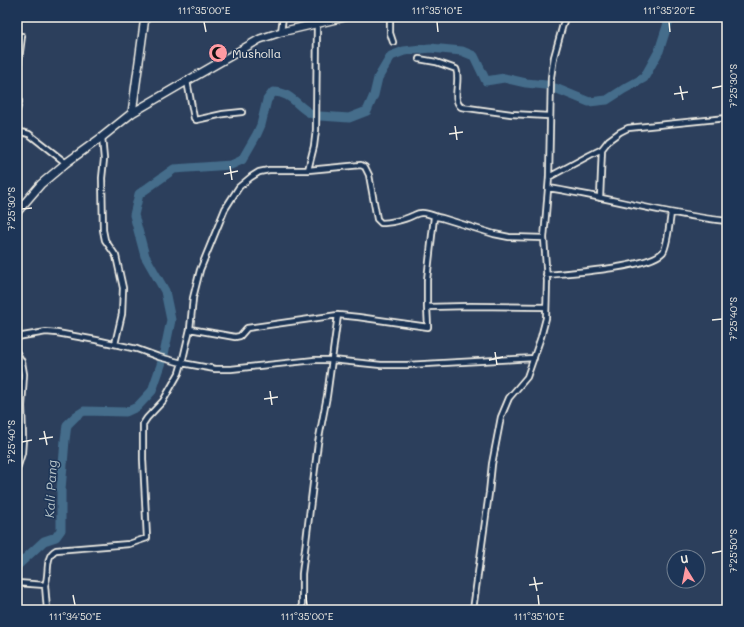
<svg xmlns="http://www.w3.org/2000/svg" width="744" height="627" viewBox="0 0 744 627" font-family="Mali,sans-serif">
	<rect width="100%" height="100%" fill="#2c3f5c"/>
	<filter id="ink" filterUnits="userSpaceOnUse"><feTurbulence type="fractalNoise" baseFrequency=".025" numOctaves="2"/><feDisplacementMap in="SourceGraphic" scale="8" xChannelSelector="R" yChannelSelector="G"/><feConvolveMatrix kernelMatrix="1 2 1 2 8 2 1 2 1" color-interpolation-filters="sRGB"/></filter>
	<g filter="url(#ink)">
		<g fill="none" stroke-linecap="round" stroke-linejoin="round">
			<path stroke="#446d8b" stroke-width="9" d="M555,88L589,102L607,100L624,89L644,78L659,51L670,17
				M320,116L349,118L367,111L374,95L378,78L391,56L404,51L430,48L462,51L474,56L486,81L504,78L526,83L546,85
				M164,354L171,320L165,291L145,256L134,215L139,194L174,169L231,165L242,160L257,134L261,125L267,100L273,92C292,92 297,107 312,114
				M17,566L44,541L56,537L61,530V490L65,440L67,425L76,416L84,411L126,412L137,407L152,391L162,362"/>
			<g stroke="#f4f1e8" stroke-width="8">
				<path id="street" d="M390,17V33L393,42
					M281,32L283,17
					M419,59L436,62L456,69C461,80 451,99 461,107L511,114L549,116
					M17,75L22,36
					M187,81L194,118L196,120L223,114L242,112
					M17,90L19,102L17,110
					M17,131L29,134L66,163
					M102,137L104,159L102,178L103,230L105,240L116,256L123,288L122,314L115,344
					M308,170L314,146L316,130L317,24
					M549,177L590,155L602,149L609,140L620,132L628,128L727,118
					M548,188C608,197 666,215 727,221
					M600,198L602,149
					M434,217L427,280V307L470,306L546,307
					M546,275C569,273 649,268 663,252C667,247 670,221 671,213
					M190,329L235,337L240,336L247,328L338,315L358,317L428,327L427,307
					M17,337L46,332L57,333L96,340L137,349L159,357L182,363L215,369H231L315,360H332L381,365H407L534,358
					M17,353L22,362L24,374L22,406L23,439L22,453L17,469
					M17,583L45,585C50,575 44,556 56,550L129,544L147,538L143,459V424L147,418L163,401L179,373L182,363L190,329L193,298L200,270L225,209L239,187L251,177L259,172L269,170H308L361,165L365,167L369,175L377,219L381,223C389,223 404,220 412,216C415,215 417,213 421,213C428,212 434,217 442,218L494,234L509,237L544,238
					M45,585L47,610
					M302,610V574L318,443L327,396L338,315
					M473,610L489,493L492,464L501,417L509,398L527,377L541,337L546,318L547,281L544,238L549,177L551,77L554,57L565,17"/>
			</g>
			<g stroke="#f4f1e8" stroke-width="10">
				<path id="secondary" d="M132,113L145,17
					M17,212L41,184L66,163L102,137L132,113L187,81L260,39L281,32L345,17"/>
			</g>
			<use href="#street" stroke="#1d3557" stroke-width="4.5"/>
			<use href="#secondary" stroke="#1d3557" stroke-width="7"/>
		</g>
	</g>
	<path fill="none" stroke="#f4f1e8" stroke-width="1.5" d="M204,22L206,32M437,22L438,32M669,22L670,32M680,86L683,100M712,88L722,86M674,94L688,92M455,126L457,140M449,134L463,132M230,166L232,180M224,174L238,171M22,209L32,208M712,320L722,319M495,352L497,365M489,360L503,357M270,391L272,405M264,399L278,397M44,431L47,445M39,439L53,437M22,442L32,440M712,553L722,551M534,577L537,591M529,585L543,583M73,595L75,605M306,595L307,605M538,595L539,605"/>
	<defs>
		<g id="mosque-disc" transform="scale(1)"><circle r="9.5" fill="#ff9aa2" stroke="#1d3557"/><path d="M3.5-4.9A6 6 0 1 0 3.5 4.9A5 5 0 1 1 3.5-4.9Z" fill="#111"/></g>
	</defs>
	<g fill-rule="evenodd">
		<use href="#mosque-disc" x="218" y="53"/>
	</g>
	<g text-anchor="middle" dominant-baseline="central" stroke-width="3" stroke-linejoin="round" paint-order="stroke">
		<g font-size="12" fill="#f4f1e8" stroke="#1d3557" text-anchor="start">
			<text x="232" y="53">Musholla</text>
		</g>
		<g font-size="13" font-style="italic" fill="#b6c3c7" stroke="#1d3557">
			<text transform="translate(50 489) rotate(-87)">Kali Pang</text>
		</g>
	</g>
	<rect width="744" height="627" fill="none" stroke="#1d3557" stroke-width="44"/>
	<g transform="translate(686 569) rotate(350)"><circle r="19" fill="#1d3557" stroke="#738091"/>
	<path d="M0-3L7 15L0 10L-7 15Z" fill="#ff9aa2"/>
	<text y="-6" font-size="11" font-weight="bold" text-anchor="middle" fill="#f4f1e8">U</text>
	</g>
	<rect x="22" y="22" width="700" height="583" fill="none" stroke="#f4f1e8" stroke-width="1.5"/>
	<g font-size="10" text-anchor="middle" fill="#f4f1e8">
		<text x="204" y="14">111°35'00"E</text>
		<text x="437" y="14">111°35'10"E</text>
		<text x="669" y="14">111°35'20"E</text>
		<text transform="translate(733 86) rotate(-90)" y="4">7°25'30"S</text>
		<text transform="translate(11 209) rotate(-90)" y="4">7°25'30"S</text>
		<text transform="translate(733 319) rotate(-90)" y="4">7°25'40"S</text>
		<text transform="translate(11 442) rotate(-90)" y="4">7°25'40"S</text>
		<text transform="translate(733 551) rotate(-90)" y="4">7°25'50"S</text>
		<text x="75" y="620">111°34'50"E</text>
		<text x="307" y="620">111°35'00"E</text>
		<text x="539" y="620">111°35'10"E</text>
	</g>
</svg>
